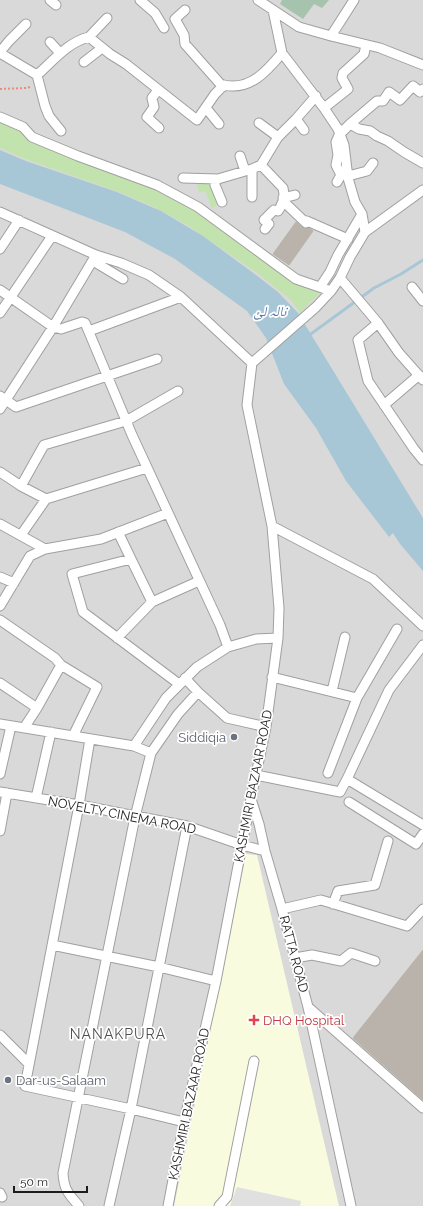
<svg xmlns="http://www.w3.org/2000/svg" width="423" height="1206" viewBox="0 0 423 1206" font-family="Raleway,'Noto Naskh Arabic',sans-serif">
	<rect width="100%" height="100%" fill="#eceae3"/>
	<path fill="#dad9d9" d="M0,0H423V1206H0Z"/>
	<path fill="#f8fbdd" d="M246,854L257,855L339,1206H174Z"/>
	<path fill="#c2e2ae" d="M0,121L162,192L194,208L265,260L280,273L290,279L308,286L320,293L300,313L291,300L257,273L187,225L154,207L119,192L25,159L0,148Z
		M213,179L221,203L212,208L205,191L199,193L196,180Z"/>
	<path fill="#a6c3ad" d="M282,0H329L322,8L314,4L303,19L280,4Z"/>
	<path fill="#e0e0e0" d="M237,1187L301,1201L300,1206H230Z"/>
	<path fill="#a8c7d6" d="M0,150L26,161L117,192L161,211L203,236L252,272L278,292L298,313L423,518V571L400,544L393,533L389,537L346,481L316,428L284,384L266,338L247,311L175,259L125,232L0,184Z"/>
	<g fill="none" stroke-linecap="round" stroke-linejoin="round">
		<path stroke="#a8c7d6" stroke-width="3" d="M308,336L374,288L401,274L423,260"/>
	</g>
	<path fill="#b9b3ac" stroke="#bcb2a7" d="M296,222L304,229L309,228L313,231L289,265L273,254Z
		M423,950V1100L353,1038Z"/>
	<g fill="none" stroke-linecap="round" stroke-linejoin="round">
		<g stroke="#a0a0a0" stroke-width="11">
			<path id="minor" d="M50,0L56,5
				M140,0L155,13L164,28
				M258,0L299,27L331,36L380,48L423,65
				M185,10L175,19L184,35L185,44L223,87
				M273,10L282,53L324,108L338,129L344,145L348,178L355,202L362,214L365,232
				M331,36L354,0
				M89,37L107,18
				M50,42L60,53
				M0,52L9,41L26,24
				M0,53L37,75L45,106L49,116L61,131
				M84,62L102,48
				M37,75C53,61 68,42 89,37L110,54L126,64L197,120L215,94L224,85C250,91 267,71 282,53
				M158,90L152,98L154,107L147,117L159,128
				M206,108L219,124
				M324,108L348,89L342,78L343,73L364,54L366,45
				M0,117L23,127L32,137L78,156L157,185L198,207L296,279L331,291
				M296,119L304,130
				M259,123L278,137
				M350,124L359,129L370,131L377,136L388,141L404,152L423,163
				M338,129L343,131L350,124L377,101H383L389,92L400,100L413,86L420,92L423,89
				M240,156L245,171
				M261,165L283,188L284,194L283,201L306,223L307,221L348,239
				M348,176L367,171L373,163
				M183,178L218,179L252,169L261,165L278,137L296,119L316,96
				M215,179V185L222,202
				M337,182L341,175L336,165L338,155L336,142L340,133
				M252,197V169
				M283,198L295,195
				M0,212L96,255L121,263L149,275L181,297L252,363
				M265,229L269,224L264,220L274,210L278,211L280,208L283,201
				M0,249L19,220
				M93,261L123,279
				M340,278L378,323L358,340L368,381L414,449L423,460
				M320,287L330,272L338,255L362,214
				M412,287L423,301
				M0,290L53,327L61,329L82,322L85,323L86,325L132,435L220,625L228,647
				M0,313L52,236
				M378,323L399,353L423,380
				M89,331L181,297
				M252,363L316,307L331,291L340,278L350,257L365,232L423,190
				M0,396L16,407L157,359
				M384,405L419,375
				M0,409L53,327L96,255
				M147,468L46,499L21,486L44,445L126,421L178,391
				M0,472L21,486
				M0,524L45,549L30,556L0,606
				M272,526L373,579L423,626
				M118,532L131,559
				M21,535L46,499
				M45,549L101,539L168,513
				M0,577L14,583
				M152,602L199,581
				M0,620L55,658L61,665L37,708
				M117,638L152,602L131,559L72,574L83,612L179,684
				M423,645L389,690L347,779L423,825
				M61,665L97,687L73,736
				M272,677L357,698
				M185,678L198,692L227,718L266,727
				M0,683L37,708L24,728
				M332,691L345,637
				M0,724L134,746L166,698L197,667L228,647L256,639L278,638
				M90,739L79,805L25,1086L131,1109L184,1122
				M151,753L178,714L198,692
				M328,773L357,698L397,629
				M0,774L11,726
				M256,775L340,792L347,779
				M0,792L79,805L187,826L242,845L265,851
				M36,798L51,732
				M251,799L259,824L265,851L282,909L308,1007L351,1206
				M349,802L416,844L423,834
				M0,831L7,793
				M333,904L338,891L375,885L388,841
				M282,909L321,900L407,926L423,909
				M52,945L159,967L216,981
				M295,958L312,955L341,961L351,953L375,961
				M308,1007L423,1108
				M0,1035L29,1064
				M0,1193L2,1197
				M79,1206C68,1193 64,1190 63,1173L135,817L151,753L134,746
				M109,1206L131,1109L187,826
				M168,1206L184,1122L216,981L251,798L266,727L278,638L279,608L272,526L247,405L252,363
				M219,1206L227,1197L254,1061"/>
		</g>
		<path stroke="#ea8d76" stroke-width="2" stroke-dasharray="2 2" stroke-linecap="butt" d="M0,89L26,88L30,87"/>
		<use href="#minor" stroke="#fff" stroke-width="9"/>
	</g>
	<g fill="#6b7280" stroke="#fff" stroke-width="1.5">
		<circle cx="234" cy="737" r="4"/>
		<circle cx="8" cy="1080" r="4"/>
	</g>
	<path fill="#e0444e" stroke="#fff" stroke-width="1.5" d="M252 1014h4v4h4v4h-4v4h-4v-4h-4v-4h4z"/>
	<g text-anchor="middle" dominant-baseline="central" stroke-width="3.5" stroke-linejoin="round" paint-order="stroke">
		<g font-size="13" fill="#5b616d" stroke="#fff" text-anchor="end">
			<text x="226" y="737">Siddiqia</text>
			<text x="16" y="1080" text-anchor="start">Dar-us-Salaam</text>
		</g>
		<g font-size="13" fill="#1c1c1c" stroke="#fff">
			<text transform="translate(253 786) rotate(-79)">KASHMIRI BAZAAR ROAD</text>
			<text transform="translate(122 815) rotate(11)">NOVELTY CINEMA ROAD</text>
			<text transform="translate(294 954) rotate(75)">RATTA ROAD</text>
			<text transform="translate(189 1104) rotate(-78)">KASHMIRI BAZAAR ROAD</text>
		</g>
		<g font-size="13" fill="#be3a42" stroke="#fff" text-anchor="start">
			<text x="263" y="1020">DHQ Hospital</text>
		</g>
		<g font-size="14" font-style="italic" fill="#5373a1" stroke="#fff">
			<text x="270" y="311">نالہ لئ</text>
		</g>
		<g font-size="14" letter-spacing="1" fill="#4f4f4f" stroke="#fff">
			<text x="118" y="1034">NANAKPURA</text>
		</g>
	</g>
	<path d="M14 1186v6h73v-6" fill="none" stroke="#1c1c1c" stroke-width="2"/>
	<text x="20" y="1186" font-size="12" fill="#1c1c1c" stroke="#ffffff" stroke-width="3" paint-order="stroke">50 m</text>
</svg>
